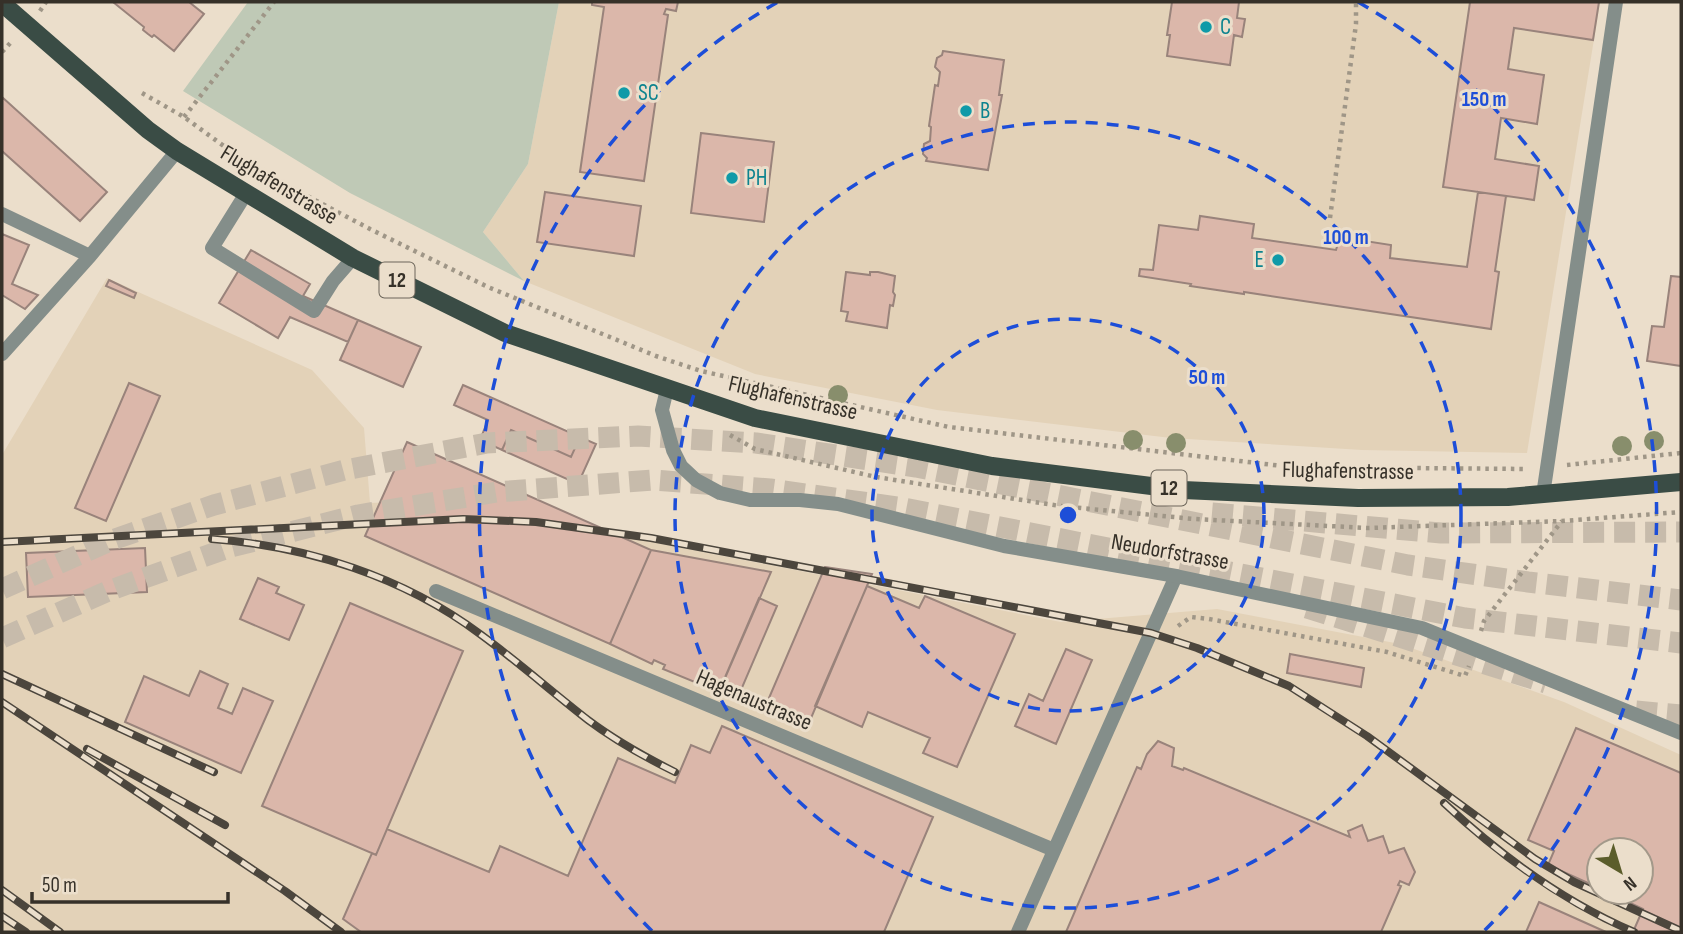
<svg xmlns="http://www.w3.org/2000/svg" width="1683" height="934" viewBox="0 0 1683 934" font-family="'Sofia Sans Condensed',sans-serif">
	<rect width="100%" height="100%" fill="#ebdecb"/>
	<path fill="#e3d2b8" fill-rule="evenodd" d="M559,2H1600L1527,453L1362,450L1171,438L937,410L755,374L524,281L483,232L528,164Z
		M107,278L312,370L364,428L370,503L437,500L1061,622L1217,609L1400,644L1564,702L1681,755V932H2V455ZM1599,850H1641V892H1599Z"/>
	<path fill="#bfc9b6" d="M248,2H559L528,164L483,232L524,281L350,193L183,91Z"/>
	<path fill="#dbb7aa" stroke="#99837b" stroke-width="2" d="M113,2H189L204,14L174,51L154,35L152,37L148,34L143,30L144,27Z
		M592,2H678L676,11L666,9L664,14L668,15L644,181L580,172L604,7L592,5Z
		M1172,2H1239L1237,18L1245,19L1242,37L1234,35L1230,65L1167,56L1170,35H1167Z
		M1470,2H1599L1593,40L1514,28L1508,69L1544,75L1537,124L1501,118L1495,159L1539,166L1534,200L1443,187Z
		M943,51L1004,60L999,95H1002L988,170L926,161L927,158L923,154L924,144L930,141L931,127L929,126L935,85L938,86L940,72L935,67L937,58L942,55Z
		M2,97L107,192L80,221L2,151Z
		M701,133L774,142L764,222L691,213Z
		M545,192L641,206L634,256L537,242Z
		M1478,192L1506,196L1495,271L1499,272L1491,329L1244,292V294L1190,286L1191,284L1139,276L1140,269L1153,270L1159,225L1198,230L1200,216L1254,224L1252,238L1336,250L1340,237L1391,245L1390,258L1467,267Z
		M2,234L29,245L12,284L38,295L25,309L2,295Z
		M251,250L310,284L303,296L358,320L348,342L290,317L278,338L219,303Z
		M846,272L870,275V272H878L895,276L893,292L895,295L893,306L890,305L887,328L846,321L848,312L841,311Z
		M1671,276L1681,277V366L1647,361L1652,326L1664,327Z
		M109,280L136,293L134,298L106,286Z
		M358,320L421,347L403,387L340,360Z
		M129,383L160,396L106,521L75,508Z
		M463,385L580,437L571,457L511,430L502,450L480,440L488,420L454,405Z
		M511,430L571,457L580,437L596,444L578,484L502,450Z
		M407,442L651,550L610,644L365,536Z
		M145,548L147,592L28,597L26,553Z
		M651,550L771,572L719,692L663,669L665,665L654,660L652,664L610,644Z
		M825,567L872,574L806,730L763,712Z
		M258,578L279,587L276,593L304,605L289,640L240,619Z
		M867,586L919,608L925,596L1015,634L957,767L923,753L930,738L868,712L862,727L815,706Z
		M759,598L777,606L738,697L720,689Z
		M350,603L463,651L376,855L262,806Z
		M1066,649L1092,660L1056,744L1015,726L1029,694L1043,701Z
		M1290,654L1364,668L1361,687L1287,673Z
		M200,671L228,684L218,708L228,712L232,714L243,688L273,701L241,773L125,722L144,676L189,696Z
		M722,726L933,817L884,932H361L343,919L372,853L376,855L387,829L489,872L500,846L568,876L618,758L675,783L691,745L710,753Z
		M1576,728L1681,773V932H1633L1643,909L1607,892H1641V850H1599V888L1548,865L1554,851L1528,840Z
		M1158,741L1174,748L1172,766L1183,770L1184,768L1350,837L1348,831L1362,825L1368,841L1383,836L1389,853L1404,848L1415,872L1409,885L1400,881L1398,885L1401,886L1381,932H1066L1137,767L1141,769L1147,754Z
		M1539,902L1606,932H1526Z"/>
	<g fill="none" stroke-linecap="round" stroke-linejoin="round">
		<path stroke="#c7bbab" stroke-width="21" stroke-dasharray="21 10" stroke-linecap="butt" d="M1212,513L1441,533L1681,532
			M2,589L112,540L214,505L345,470L487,443L638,436L756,443L916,467L1408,565L1528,582L1681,600
			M1307,608L1546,683
			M2,638L108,591L231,547L358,515L497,492L653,480L770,489L898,507L1465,618L1681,643
			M1636,711L1681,715"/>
		<path stroke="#9f9687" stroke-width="4.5" stroke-dasharray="3.5 5" stroke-linecap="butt" d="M40,11L46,2
			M2,52L13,40
			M142,93L184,117L254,168L370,229L488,287L656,356L701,371L949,427L1291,467L1527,469
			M184,117L274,2
			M1330,218L1356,24V2
			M730,435L755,449L876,477L1060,506L1194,519L1368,528L1562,521L1681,512
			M1567,465L1681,453
			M1178,626L1191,617L1209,619L1387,652L1465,676L1469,666
			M1481,631L1484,621L1562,521"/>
		<path stroke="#848e8a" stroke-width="14" d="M245,195L212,248L314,311L333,281L353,258
			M1543,495L1616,2"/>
		<path stroke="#848e8a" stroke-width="14" d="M2,214L90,256L177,151
			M2,354L90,256
			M436,591L1054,850
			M1018,932L1176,576"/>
		<path stroke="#848e8a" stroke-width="14" d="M667,389L662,410L673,450L681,466L696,480L720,493L750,500H800L838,504L1004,546L1176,576L1422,628L1681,733"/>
		<path stroke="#3a4c45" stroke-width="18" d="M2,3L148,130L177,151L353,258L505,333L755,418L992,466L1183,490L1358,498L1508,497L1681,482"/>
		<g stroke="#4c463d" stroke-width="8">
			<path id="rail" d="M212,539C307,546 404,577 480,634C517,661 552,692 588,720C616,741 645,757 675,772
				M2,542L463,519L536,522L651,538L1151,633L1197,648L1289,686L1367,736L1535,859L1574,882L1681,931
				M2,674L214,772
				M2,702L285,891L341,932
				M87,749L225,825
				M1444,803C1501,856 1562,901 1634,932
				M2,890L60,932
				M2,916L26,932"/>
		</g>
		<use href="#rail" stroke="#ebdecb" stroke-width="5" stroke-dasharray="16" stroke-linecap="butt"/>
	</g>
	<g fill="#888e6c">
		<circle cx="838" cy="395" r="10"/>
		<circle cx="1133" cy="440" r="10"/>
		<circle cx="1654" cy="441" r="10"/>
		<circle cx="1176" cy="443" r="10"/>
		<circle cx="1622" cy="446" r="10"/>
	</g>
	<g fill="none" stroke="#1d4ed8" stroke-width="3.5" stroke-dasharray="12 9">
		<circle cx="1068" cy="515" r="196"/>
		<circle cx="1068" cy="515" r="393"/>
		<path d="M652 931A589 589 0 0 1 778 2M1358 2A589 589 0 0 1 1484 931"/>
	</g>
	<g fill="#0f9aa8" stroke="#ebdecb" stroke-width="2.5">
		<circle cx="1206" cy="27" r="7"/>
		<circle cx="624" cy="93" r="7"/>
		<circle cx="966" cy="111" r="7"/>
		<circle cx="732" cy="178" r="7"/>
		<circle cx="1278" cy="260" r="7"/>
	</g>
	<g text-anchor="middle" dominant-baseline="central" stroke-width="6" stroke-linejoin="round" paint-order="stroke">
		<g fill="#ebdecb" stroke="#6c655a" stroke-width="2">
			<rect x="379.5" y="262.5" width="35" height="35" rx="5"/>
			<rect x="1151.5" y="470.5" width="35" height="35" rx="5"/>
		</g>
		<g font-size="21" font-weight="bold" fill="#363129">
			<text x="397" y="280">12</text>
			<text x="1169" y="488">12</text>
		</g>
		<g font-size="23" fill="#0d838f" stroke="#ebdecb" text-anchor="start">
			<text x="1220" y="27">C</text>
			<text x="638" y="93">SC</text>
			<text x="980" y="111">B</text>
			<text x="746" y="178">PH</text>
			<text x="1264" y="260" text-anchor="end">E</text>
		</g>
		<g font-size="23" fill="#363129" stroke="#ebdecb">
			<text transform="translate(279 185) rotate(31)">Flughafenstrasse</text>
			<text transform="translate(793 398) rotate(13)">Flughafenstrasse</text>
			<text transform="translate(1348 471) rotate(1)">Flughafenstrasse</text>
			<text transform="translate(1170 552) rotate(10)">Neudorfstrasse</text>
			<text transform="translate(754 700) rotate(23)">Hagenaustrasse</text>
		</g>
	</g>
	<circle cx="1068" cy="515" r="10" fill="#1d4ed8" stroke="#ebdecb" stroke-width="3.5"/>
	<g font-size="21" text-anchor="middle" font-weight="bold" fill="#1d4ed8" stroke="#ebdecb" stroke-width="6" stroke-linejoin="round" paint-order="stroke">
		<text x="1484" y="106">150 m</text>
		<text x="1346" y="244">100 m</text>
		<text x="1207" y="384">50 m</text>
	</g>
	<rect width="1683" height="934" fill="none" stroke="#363129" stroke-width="7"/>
	<g transform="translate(1620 871) rotate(142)"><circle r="33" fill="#ebdecb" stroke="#a3998a" stroke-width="2"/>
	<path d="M0-5L12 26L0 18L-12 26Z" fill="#5b5d2b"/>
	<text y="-10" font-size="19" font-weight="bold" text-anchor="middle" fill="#363129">N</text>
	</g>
	<path d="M32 892v10h196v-10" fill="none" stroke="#363129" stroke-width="3.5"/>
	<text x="42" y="892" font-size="21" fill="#363129" stroke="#ebdecb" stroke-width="5" paint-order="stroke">50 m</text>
</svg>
